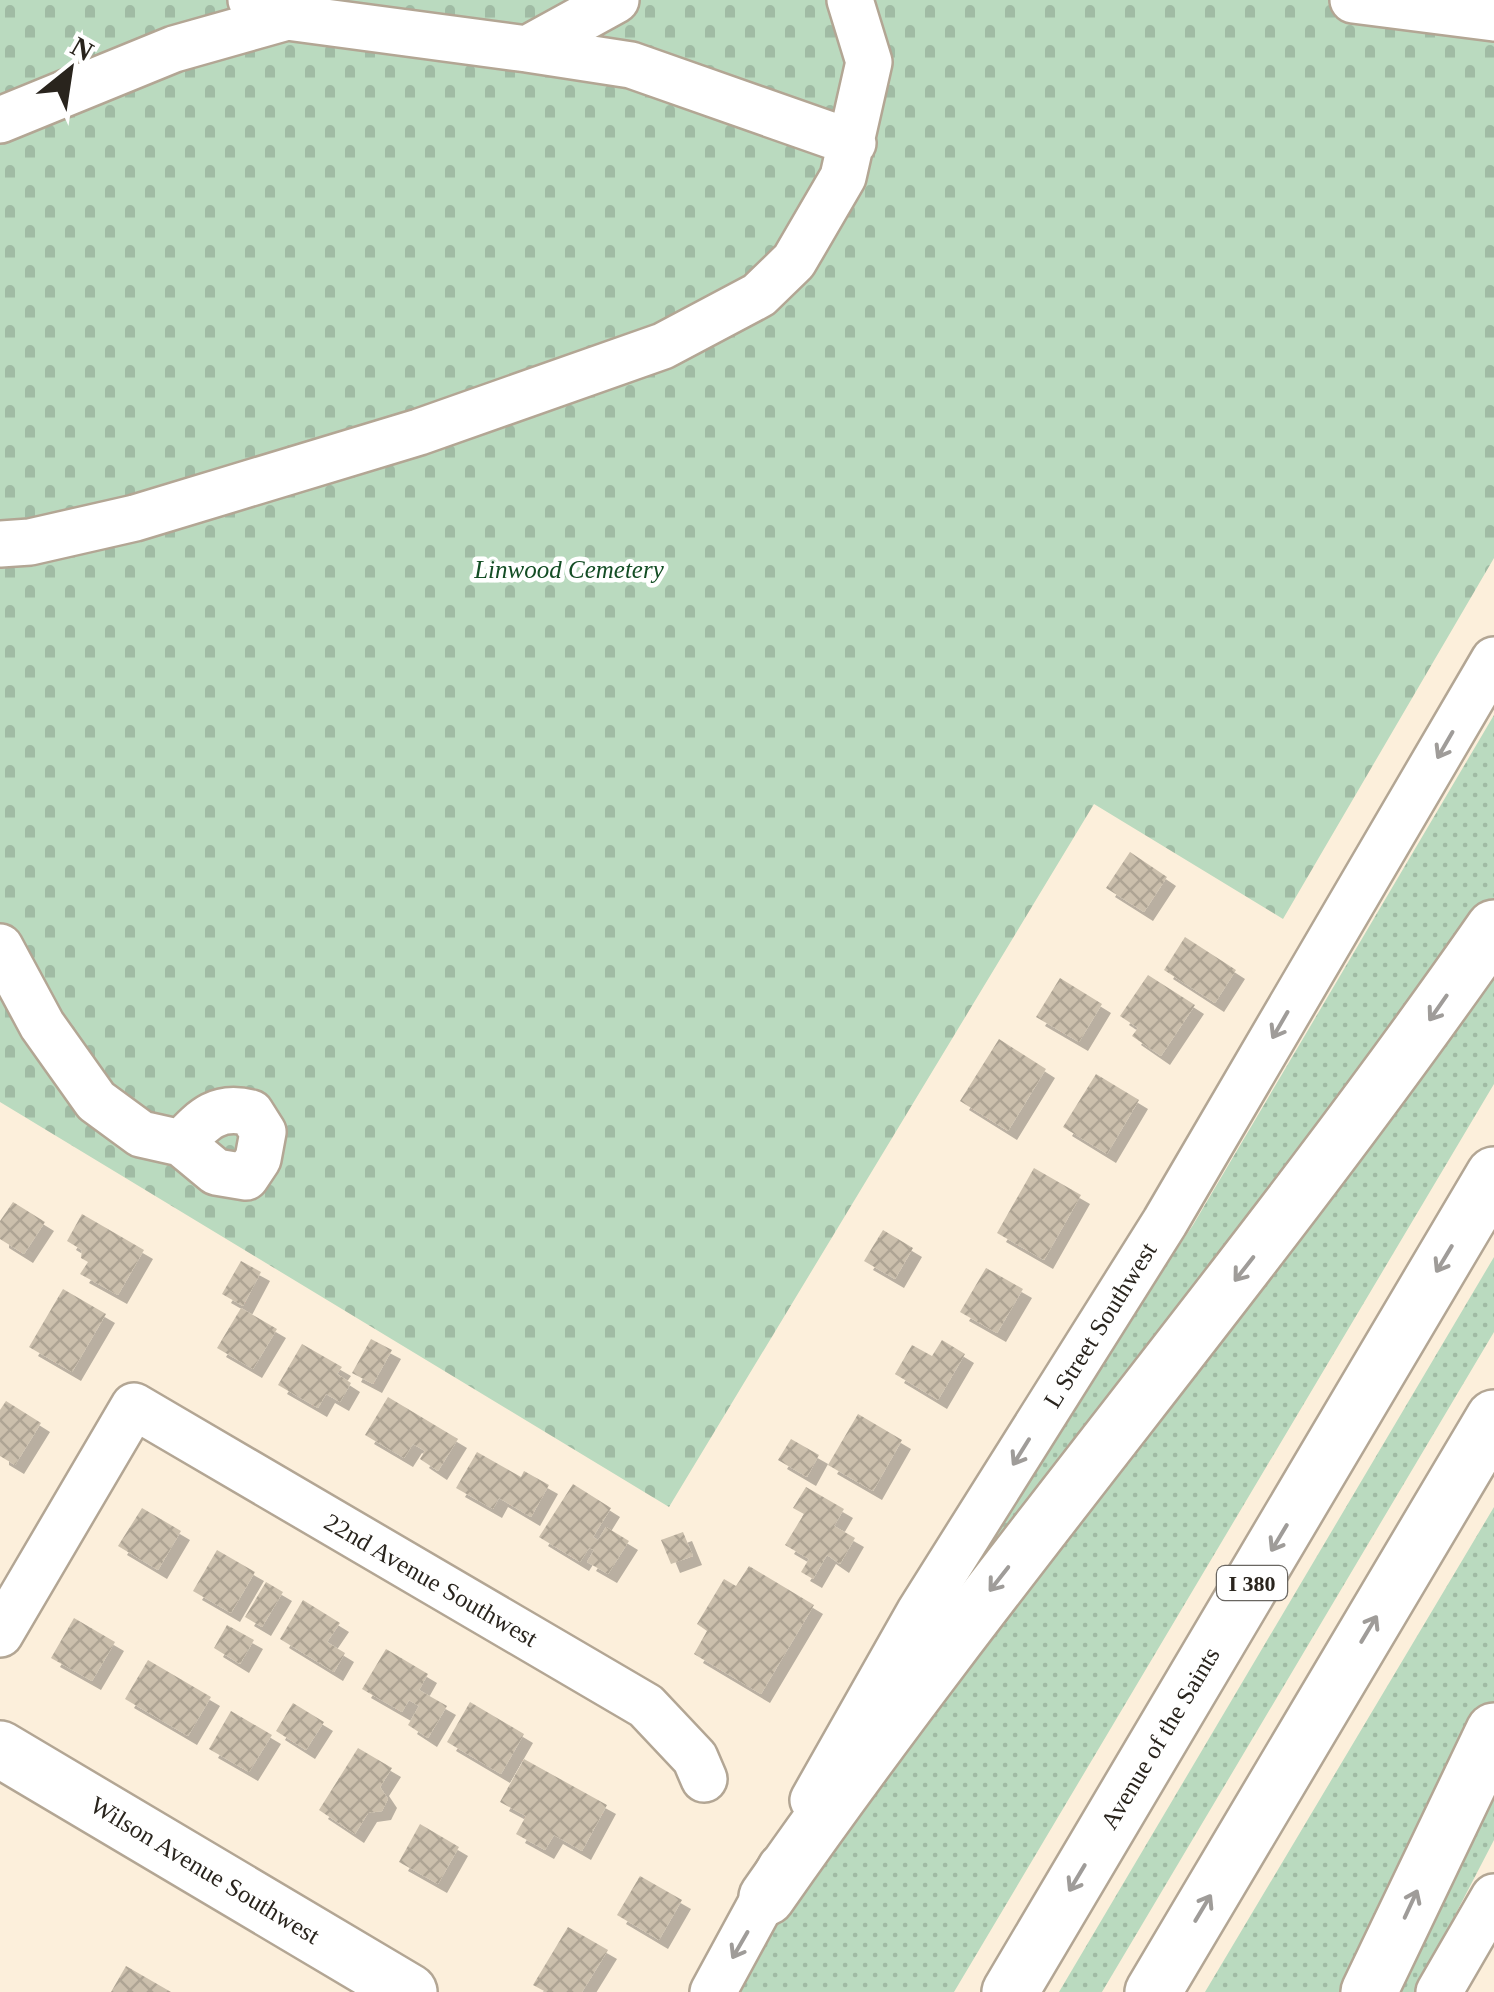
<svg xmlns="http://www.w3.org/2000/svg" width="1494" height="1992" viewBox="0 0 1494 1992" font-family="Georgia,serif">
	<defs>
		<pattern id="grass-dots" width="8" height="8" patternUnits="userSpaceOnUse" patternTransform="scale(2.5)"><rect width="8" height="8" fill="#badabf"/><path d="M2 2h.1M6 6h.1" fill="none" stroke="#a0bba4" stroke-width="1.8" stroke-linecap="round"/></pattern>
		<pattern id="cemetery-stones" width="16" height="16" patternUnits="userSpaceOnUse" patternTransform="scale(2.5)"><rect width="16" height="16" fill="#badabf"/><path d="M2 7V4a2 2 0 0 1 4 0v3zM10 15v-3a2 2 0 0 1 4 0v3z" fill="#a0bba4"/></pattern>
		<pattern id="building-cross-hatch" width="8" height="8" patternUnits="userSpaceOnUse" patternTransform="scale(2.5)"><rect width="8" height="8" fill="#cbbfac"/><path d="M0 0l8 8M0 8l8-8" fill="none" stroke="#aea494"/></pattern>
		<filter id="shadow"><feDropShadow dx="9" dy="9" stdDeviation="0" flood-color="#0004"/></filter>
	</defs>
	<rect width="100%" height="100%" fill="#fcefdb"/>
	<path fill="url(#grass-dots)" d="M1494,715V903L941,1629L983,1534L1193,1225Z
		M1494,955V1084L954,1992H737L784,1910Z
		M1494,1257V1332L1102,1992H1059Z
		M1494,1507V1704L1354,1992H1205Z
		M1494,1775V1840L1415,1992H1388Z"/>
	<path fill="url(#cemetery-stones)" d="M0,0H1494V558L1283,919L1094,804L669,1507L0,1102Z"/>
	<path fill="url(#building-cross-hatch)" filter="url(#shadow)" d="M1130,852L1167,877L1144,912L1106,888Z
		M1185,937L1236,970L1215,1003L1164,970Z
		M1148,975L1195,1005L1161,1056L1132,1036L1138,1028L1120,1016Z
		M1060,978L1102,1004L1079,1042L1036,1017Z
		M999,1039L1046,1069L1008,1131L960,1101Z
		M1096,1074L1139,1100L1107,1154L1063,1127Z
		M1034,1168L1081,1195L1044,1260L997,1233Z
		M13,1202L45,1222L24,1254L0,1239V1221Z
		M82,1214L144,1250L118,1295L80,1274L88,1262L81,1258L82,1250L67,1241Z
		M883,1230L913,1248L895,1279L864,1261Z
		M241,1261L261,1272L243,1306L222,1294Z
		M986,1268L1023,1289L997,1333L960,1312Z
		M63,1289L106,1314L72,1372L29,1347Z
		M241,1308L277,1329L253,1369L217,1348Z
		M371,1339L392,1350L373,1384L352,1373Z
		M942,1340L965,1354L938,1400L895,1374L912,1345L932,1356Z
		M302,1344L342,1367L337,1374L351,1383L340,1402L326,1394L318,1408L278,1385Z
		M388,1397L458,1439L438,1471L420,1459L425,1451L413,1444L404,1458L365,1435Z
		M6,1401L41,1423L15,1465L0,1456V1410Z
		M858,1414L902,1440L873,1491L828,1465Z
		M791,1439L819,1455L807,1477L778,1460Z
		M477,1452L521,1477L524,1471L549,1485L531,1517L499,1498L493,1509L456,1488Z
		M573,1484L611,1508L593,1537L598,1540L606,1527L629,1541L608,1574L587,1562L594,1550L589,1548L580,1562L539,1537Z
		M806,1487L844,1509L834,1526L855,1538L840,1564L827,1555L813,1579L801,1572L809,1559L785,1545L804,1514L793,1508Z
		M142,1508L181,1531L158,1570L118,1546Z
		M683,1532L693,1556L671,1564L661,1540Z
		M217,1550L255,1572L231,1613L193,1591Z
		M749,1566L814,1605L761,1694L694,1654L707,1631L697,1624L724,1579L736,1586Z
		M266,1582L283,1592L262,1627L245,1617Z
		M303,1600L340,1623L327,1642L345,1653L334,1672L280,1639Z
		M74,1618L115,1642L92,1681L51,1658Z
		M227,1625L254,1640L240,1664L214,1648Z
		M386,1649L428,1674L419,1690L447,1706L428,1738L408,1725L419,1706L409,1700L402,1712L362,1689Z
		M148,1660L211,1697L188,1736L125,1699Z
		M470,1702L524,1734L501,1774L447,1742Z
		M293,1703L324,1722L306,1750L276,1731Z
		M231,1711L272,1735L249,1772L209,1749Z
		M358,1748L392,1768L380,1787L388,1799L382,1811L368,1813L355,1834L319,1810Z
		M524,1759L607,1805L582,1851L554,1835L545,1850L516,1834L526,1816L500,1802Z
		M420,1824L459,1847L438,1884L399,1862Z
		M640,1876L682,1900L659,1940L617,1915Z
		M568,1927L608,1950L582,1992H546L533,1985Z
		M126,1966L171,1992H111Z"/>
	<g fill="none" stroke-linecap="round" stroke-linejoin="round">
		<g stroke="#b3a694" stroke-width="50">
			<path id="minor" d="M251,0L287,17L527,49L616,0
				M1353,0L1494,18
				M527,49L631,65L853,143
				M0,120L174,49L287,17
				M0,544L30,542L135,518L419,432L663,346L759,295L794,261L843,177L869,62L850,0
				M0,947L42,1025L96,1101L141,1134L181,1143L216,1172L246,1177L258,1159L263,1132L251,1113C217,1104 203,1120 181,1143
				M0,1634L134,1406L646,1706L695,1758L704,1779
				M813,1800L919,1613L1165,1222L1494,660
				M713,1992L781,1867
				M1439,1992L1494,1897"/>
		</g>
		<g stroke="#b3a694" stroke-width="60">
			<path id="major" d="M0,1749L409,1992"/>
		</g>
		<g stroke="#b3a694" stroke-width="60">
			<path id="highway" d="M767,1897C998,1566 1263,1260 1494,928
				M1010,1992L1494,1175
				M1153,1992L1494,1418
				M1369,1992L1494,1731"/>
		</g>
		<use href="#minor" stroke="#fff" stroke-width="45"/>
		<use href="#major" stroke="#fff" stroke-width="55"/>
		<use href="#highway" stroke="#fff" stroke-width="55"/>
	</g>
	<defs><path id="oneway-shaft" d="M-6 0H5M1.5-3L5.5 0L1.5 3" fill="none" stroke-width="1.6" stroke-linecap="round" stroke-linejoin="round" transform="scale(2.5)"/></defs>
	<g stroke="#9f9c99">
		<use href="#oneway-shaft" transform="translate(1445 745) rotate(120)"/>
		<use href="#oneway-shaft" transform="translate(1438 1008) rotate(125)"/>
		<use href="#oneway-shaft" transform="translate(1280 1025) rotate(120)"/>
		<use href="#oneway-shaft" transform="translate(1444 1259) rotate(121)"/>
		<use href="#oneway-shaft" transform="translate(1244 1269) rotate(128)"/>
		<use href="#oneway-shaft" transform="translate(1021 1452) rotate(122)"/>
		<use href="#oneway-shaft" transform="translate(1279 1538) rotate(121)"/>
		<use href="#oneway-shaft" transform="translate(999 1579) rotate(128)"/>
		<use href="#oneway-shaft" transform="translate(1369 1629) rotate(-59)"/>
		<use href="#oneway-shaft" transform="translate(1077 1878) rotate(121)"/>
		<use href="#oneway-shaft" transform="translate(1411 1904) rotate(-65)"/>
		<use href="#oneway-shaft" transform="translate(1203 1908) rotate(-59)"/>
		<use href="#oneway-shaft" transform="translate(740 1945) rotate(120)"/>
	</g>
	<g text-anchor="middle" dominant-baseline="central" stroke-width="9" stroke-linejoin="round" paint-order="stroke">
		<rect fill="#fff" stroke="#696661" stroke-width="2.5" x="1217" y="1566" width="70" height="34" rx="8"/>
		<g font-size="22" font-weight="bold" fill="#29241d">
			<text x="1252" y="1583">I 380</text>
		</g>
		<g font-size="25" font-style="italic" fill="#134d24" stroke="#fff">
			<text x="569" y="569">Linwood Cemetery</text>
		</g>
		<g font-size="25" fill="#29241d" stroke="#fff">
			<text transform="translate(1100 1325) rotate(-58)">L Street Southwest</text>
			<text transform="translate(431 1580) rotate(30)">22nd Avenue Southwest</text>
			<text transform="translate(1160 1738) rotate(-59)">Avenue of the Saints</text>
			<text transform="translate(205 1870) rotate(31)">Wilson Avenue Southwest</text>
		</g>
	</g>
	<g transform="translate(70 70) rotate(30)" stroke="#ffffff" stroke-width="8" paint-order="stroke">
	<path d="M0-8L18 38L0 25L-18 38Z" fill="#29241d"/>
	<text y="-15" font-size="28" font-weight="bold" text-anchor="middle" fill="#29241d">N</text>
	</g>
</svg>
